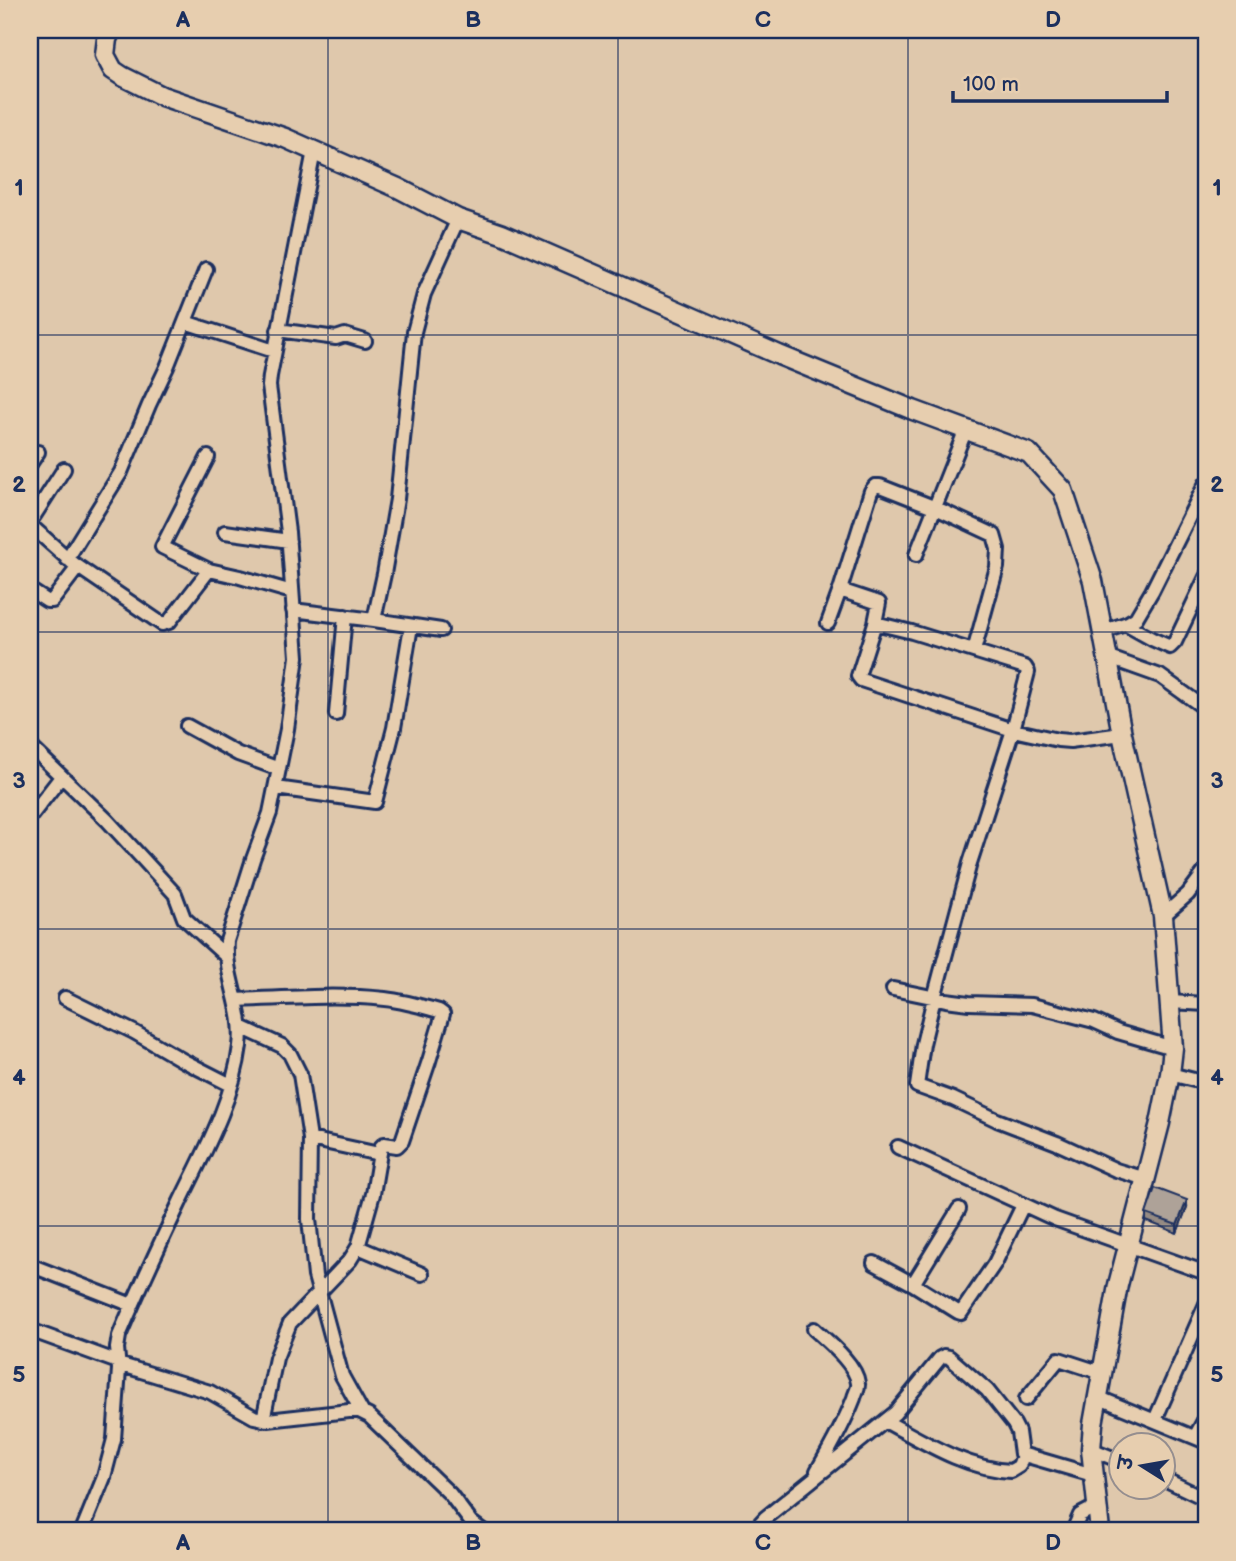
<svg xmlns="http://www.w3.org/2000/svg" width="1236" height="1561" viewBox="0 0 1236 1561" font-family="'Balsamiq Sans','Playpen Sans Deva',sans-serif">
	<rect width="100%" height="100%" fill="#dfc8ac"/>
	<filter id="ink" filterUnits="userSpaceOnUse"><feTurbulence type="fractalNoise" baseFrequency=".0143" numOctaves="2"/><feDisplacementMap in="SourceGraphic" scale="14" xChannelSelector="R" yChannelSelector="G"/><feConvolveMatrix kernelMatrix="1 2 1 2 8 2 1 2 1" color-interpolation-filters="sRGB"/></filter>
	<g filter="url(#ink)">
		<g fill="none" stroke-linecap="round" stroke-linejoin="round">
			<g stroke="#1b2f5e" stroke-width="18">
				<path id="street" d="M185,322L274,351
					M278,330L336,338L345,335L365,341
					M208,457L162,547L209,570
					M30,464L38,452
					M30,522L64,469
					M30,525L74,564L162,624L169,622L209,570L240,577L292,592
					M225,532L289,541
					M916,555L966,429
					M67,559L121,472L149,405L167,367L206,269
					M30,590L47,601H52L78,567
					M840,590L879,603L875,623L858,676L861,680L1013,730L1058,740L1070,741L1122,734
					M293,610L374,620L441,630
					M374,620L384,574L397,499L414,332L424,294L458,219
					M828,623L840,590L871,491L875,486H880L936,508L994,535L998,549L997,567L974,651
					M875,623L912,632L1025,667L1028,672L1013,730L970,863L934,998L923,1044L917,1086L953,1099L997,1120L1057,1143L1116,1170L1146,1179
					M1125,624L1152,639L1170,647L1175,642L1206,577
					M1102,632L1128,623L1136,618L1152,591L1206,483
					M1107,657L1160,676L1206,709
					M336,714L345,616
					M187,726L238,754L279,769
					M30,746L107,820L175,894L184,918L227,957
					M276,788L375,802L394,728L411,626
					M30,817L61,777
					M1163,916L1188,894L1206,870
					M893,989L946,1000L969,1003L1032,1005L1094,1021L1118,1032L1173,1048
					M65,998L134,1032L184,1061L231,1085
					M236,1000C286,998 335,994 385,999C403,1001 421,1006 439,1011L443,1014L429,1061L402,1141L397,1146L384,1144L381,1147L373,1194L358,1247L350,1260L290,1323L276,1358L263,1420
					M1170,1002L1206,1004
					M241,1027L282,1046L290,1054L300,1074L310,1139L309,1219L315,1276L342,1376L362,1412
					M1170,1074L1206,1083
					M310,1139L379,1154
					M898,1147L1055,1219L1206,1273
					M358,1247L422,1274
					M874,1263L913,1284L958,1312L961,1313L995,1263L1023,1205
					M30,1265L132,1305
					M913,1284L959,1209
					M814,1329C827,1341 856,1364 858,1383C859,1388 855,1393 854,1398C844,1424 831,1447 817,1471
					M30,1330L118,1362V1364L210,1392L254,1417L268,1420L349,1411H359L369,1416L450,1494L471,1522L483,1531
					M1097,1397L1206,1442
					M1026,1399L1059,1359L1102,1373
					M1155,1420L1206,1304
					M885,1421C924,1442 966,1469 1011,1471L1019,1466L1023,1455
					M1195,1437L1206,1417
					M1091,1449L1120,1461
					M1162,1478L1206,1499
					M82,1531L104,1477L114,1439L119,1369L117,1348L119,1336C138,1291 158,1248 179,1204C203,1154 233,1102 240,1046C245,1010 224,977 227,941L253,859L270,813L287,729L297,657L288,532L269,386L270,376L314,151
					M753,1531L765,1518L895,1413L940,1358L944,1356L949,1357L987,1390L1014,1424L1018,1432L1021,1454L1093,1475
					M1073,1531L1080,1515L1097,1506"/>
			</g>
			<g stroke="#1b2f5e" stroke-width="23">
				<path id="secondary" d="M111,30L107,39L105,55L113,70L122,76L162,96L285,138L398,188L458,219L502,234L779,355L913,410L1029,453L1063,490L1093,581L1122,734L1163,916L1173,1048L1170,1074L1160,1123L1118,1285L1093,1424L1091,1449L1100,1531"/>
			</g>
			<use href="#street" stroke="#e7ceaf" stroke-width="12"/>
			<use href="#secondary" stroke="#e7ceaf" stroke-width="18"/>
		</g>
		<path fill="#968b83" stroke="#1b2f5e" stroke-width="2" d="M1187,1207L1177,1233L1146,1221V1214Z"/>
		<path fill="#7a716a" stroke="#1b2f5e" stroke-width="2" d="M1187,1200V1207L1177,1233V1225Z"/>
		<path fill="#aea298" stroke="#1b2f5e" stroke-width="2" d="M1155,1188L1187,1200L1177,1225L1146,1214Z"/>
	</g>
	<path fill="none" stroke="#1b2f5e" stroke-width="2" stroke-opacity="0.55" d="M328,30V1531M618,30V1531M908,30V1531M30,335H1206M30,632H1206M30,929H1206M30,1226H1206"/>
	<rect width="1236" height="1561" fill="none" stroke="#e7ceaf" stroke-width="77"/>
	<g transform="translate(1142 1466) rotate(281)"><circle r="33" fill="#e7ceaf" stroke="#958e8f" stroke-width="2"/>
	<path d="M0-5L12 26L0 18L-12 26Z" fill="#1b2f5e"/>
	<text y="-10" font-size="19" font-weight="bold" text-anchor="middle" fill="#1b2f5e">उ</text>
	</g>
	<path d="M953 91v10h214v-10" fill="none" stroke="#1b2f5e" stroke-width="3.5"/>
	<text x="963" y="91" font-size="21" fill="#1b2f5e" stroke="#e7ceaf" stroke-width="5" paint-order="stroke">100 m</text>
	<rect x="38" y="38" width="1160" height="1484" fill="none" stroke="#1b2f5e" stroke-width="2.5"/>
	<g font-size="23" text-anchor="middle" font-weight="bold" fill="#1b2f5e">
		<text x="183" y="27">A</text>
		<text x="473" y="27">B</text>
		<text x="763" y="27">C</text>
		<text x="1053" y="27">D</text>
		<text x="19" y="195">1</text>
		<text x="1217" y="195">1</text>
		<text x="19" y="492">2</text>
		<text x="1217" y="492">2</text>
		<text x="19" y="788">3</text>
		<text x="1217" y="788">3</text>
		<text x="19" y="1085">4</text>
		<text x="1217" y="1085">4</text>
		<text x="19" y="1382">5</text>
		<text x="1217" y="1382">5</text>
		<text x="183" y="1550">A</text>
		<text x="473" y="1550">B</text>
		<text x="763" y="1550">C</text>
		<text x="1053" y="1550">D</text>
	</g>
</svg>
